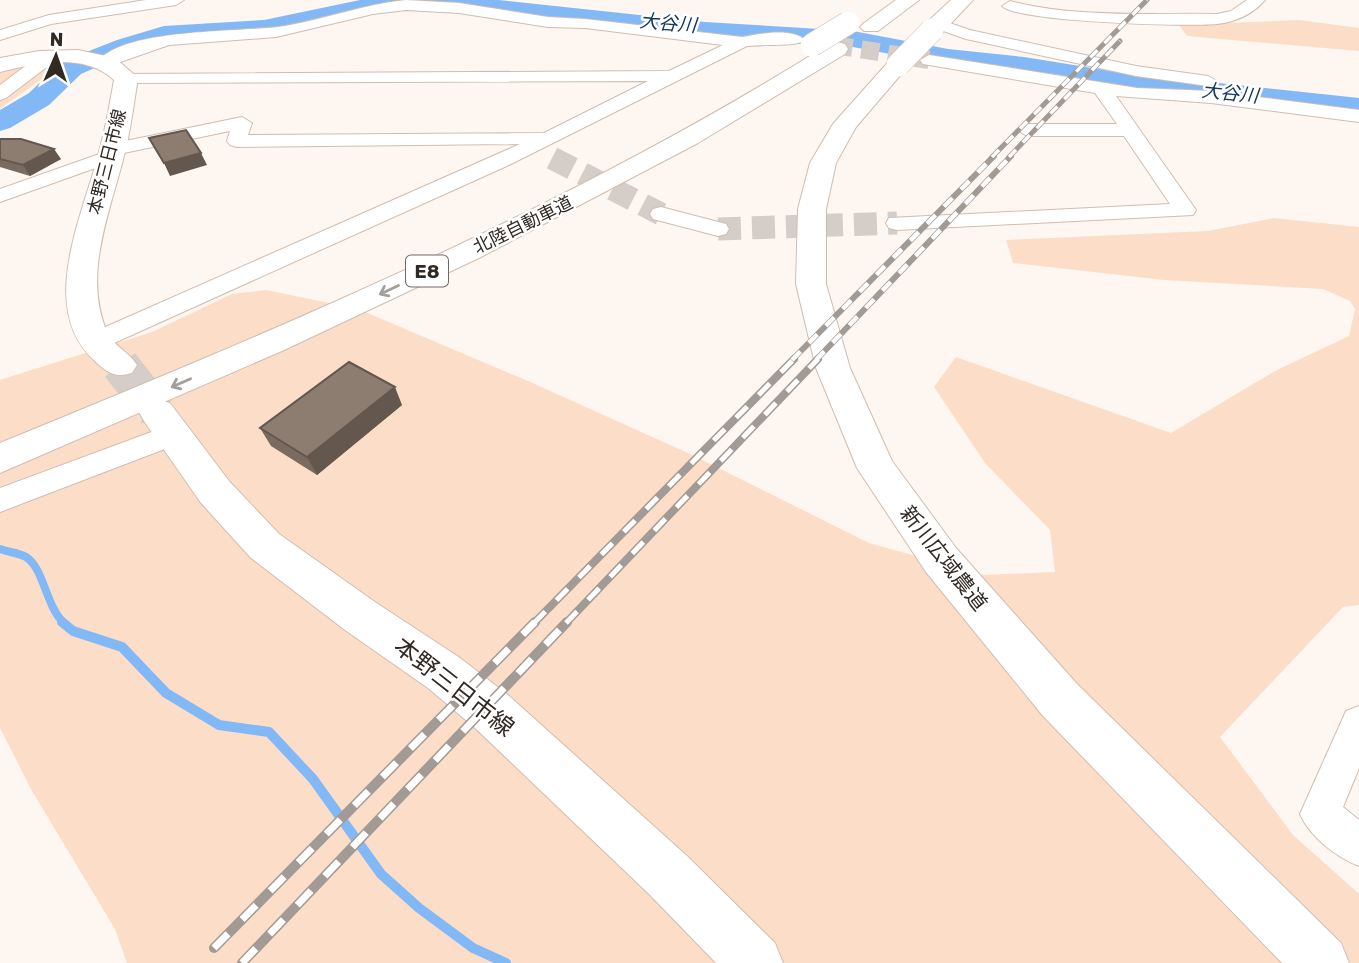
<svg xmlns="http://www.w3.org/2000/svg" width="1359" height="963" viewBox="0 0 1359 963" font-family="Rubik,'Noto Sans JP',sans-serif">
	<rect width="100%" height="100%" fill="#fef6f1"/>
	<path fill="#fcddc8" d="M1299,20L1359,28V51L1187,36L1179,25Z
		M61,65L0,109V73L29,66Z
		M1274,218L1359,227V605L1343,607L1220,737L1293,835L1359,894V963H127L115,929L32,791L0,728V380L152,332L232,294L266,290L358,309L528,381L688,453L869,543L984,575L1055,572L1050,530L985,463L934,387L956,357L1171,433L1275,371L1349,336L1355,309L1350,301L1323,289L1164,280L1013,263L1006,240L1208,231Z"/>
	<g fill="none" stroke-linecap="round" stroke-linejoin="round">
		<path stroke="#83b8f6" stroke-width="8" d="M0,549C8,552 19,553 26,557C44,568 46,607 64,623"/>
		<path stroke="#83b8f6" stroke-width="10" d="M62,622L73,631L122,647L166,693L219,725L269,732L313,779L381,874L419,908L473,948L506,963"/>
		<path fill="#83b8f6" fill-rule="evenodd" d="M360,0H499L705,22L853,31L948,49L1024,57L1117,72L1359,98V116L1117,88L1024,73L948,65L853,47L705,38L451,9L405,8L380,10L264,36L166,42L135,50L81,74L49,105L10,128L0,131V110L29,93L61,62L117,40L164,26L264,20Z"/>
		<path stroke="#d5cdc8" stroke-width="18" stroke-dasharray="18 9" stroke-linecap="butt" d="M808,41L929,60"/>
		<path stroke="#d5cdc8" stroke-width="23" stroke-dasharray="23 11" stroke-linecap="butt" d="M552,158L661,214
			M718,229L897,223"/>
		<path stroke="#d5cdc8" stroke-width="38" stroke-dasharray="38 19" stroke-linecap="butt" d="M120,365L157,412"/>
		<g stroke="#d0bdb0" stroke-width="2">
			<path id="street" d="M146,0H184L176,5L51,24L0,40V30L49,15Z
				M406,0L459,3L548,17L585,19L742,37C759,34 792,27 805,40C798,47 761,44 747,46L509,165L103,348L94,351L85,348L81,342L85,336L520,144L237,147L230,145L227,141L230,131L119,154L118,160L0,202V189L105,152L103,149L106,145L242,117L252,123L248,135L544,133L648,81L126,83L120,82L117,78L120,74L669,71L723,45L585,28L548,27L459,13L406,10L373,14L276,37L169,45L106,67L97,62C126,27 241,33 285,26C326,19 364,4 406,0Z
				M1247,0H1265C1253,14 1235,22 1217,24C1189,27 1017,22 1002,6L1010,1C1076,18 1149,13 1217,14L1231,11Z
				M938,19L970,30L1136,66L1208,76L1217,81L1208,86L1136,76L966,39L932,27L930,24L932,21Z
				M50,51L59,56L56,60L6,98L0,100V85L44,52Z
				M929,55L1137,88L1211,91L1359,110V122L1211,103L1116,96L1196,210L1193,215L897,230L889,228L886,223L889,218L1170,204L1124,136H1027L1017,130L1027,124H1117L1095,93L923,64L920,60Z
				M661,207L726,224L729,229L726,234L718,236L653,219L650,214L653,209Z
				M173,424L183,428L187,435L183,442L0,512V488Z
				M1359,706V768L1343,807L1359,820V866C1336,857 1310,837 1300,814L1346,711Z"/>
		</g>
		<g stroke="#d0bdb0" stroke-width="2">
			<path id="secondary" d="M951,0H973L940,35H924L921,30L924,25Z
				M78,50L115,58L138,78C134,102 131,128 125,152C111,210 81,276 108,334C114,346 130,353 137,365L132,373C115,378 107,373 95,361C35,307 85,212 100,148C106,126 110,102 114,80C84,52 36,63 0,72V58L39,51Z
				M898,58L906,60L909,65L856,127L836,163L826,209V284L850,368L892,461L956,548L1077,684L1341,943L1349,963H1282L1043,716L926,572L857,468L816,368L796,284L798,209L810,163L833,124L890,60Z
				M157,399L170,403L229,481L279,534L375,602L460,658L508,695L687,856L775,943L783,963H716L649,894L474,727L428,688L345,630L251,558L201,503L144,421L139,412L144,403Z"/>
		</g>
		<g stroke="#d0bdb0" stroke-width="2">
			<path id="highway" d="M896,0H919L878,31H864L860,27L864,23Z
				M837,42L845,44L848,49L845,54L698,143L481,257L282,351L0,473V443C284,327 569,208 829,44Z"/>
		</g>
		<use href="#street" fill="#fff" fill-rule="evenodd"/>
		<use href="#secondary" fill="#fff" fill-rule="evenodd"/>
		<use href="#highway" fill="#fff" fill-rule="evenodd"/>
		<g stroke="#a29a95" stroke-width="5">
			<path id="rail-far3" d="M992,157L1147,0
				M1009,157L1120,41"/>
		</g>
		<g stroke="#a29a95" stroke-width="6">
			<path id="rail-far2" d="M792,360L994,156
				M816,360L1011,156"/>
		</g>
		<g stroke="#a29a95" stroke-width="8">
			<path id="rail-far1" d="M534,623L794,359
				M566,623L818,359"/>
		</g>
		<g stroke="#a29a95" stroke-width="10">
			<path id="rail" d="M214,948L535,622
				M242,963L567,622"/>
		</g>
		<use href="#rail-far3" stroke="#fff" stroke-width="3.5" stroke-dasharray="10" stroke-linecap="butt"/>
		<use href="#rail-far2" stroke="#fff" stroke-width="4.5" stroke-dasharray="12" stroke-linecap="butt"/>
		<use href="#rail-far1" stroke="#fff" stroke-width="5" stroke-dasharray="16" stroke-linecap="butt"/>
		<use href="#rail" stroke="#fff" stroke-width="7" stroke-dasharray="20" stroke-linecap="butt"/>
		<g stroke="#d0bdb0" stroke-width="24" stroke-linecap="butt">
			<path id="secondary-bridge" d="M898,65L932,30"/>
		</g>
		<g stroke="#d0bdb0" stroke-width="24" stroke-linecap="butt">
			<path id="highway-bridge" d="M812,45L848,23"/>
		</g>
		<use href="#secondary-bridge" stroke="#fff" stroke-width="23"/>
		<use href="#highway-bridge" stroke="#fff" stroke-width="23"/>
	</g>
	<path fill="#796b60" d="M0,139L61,159L30,176L0,167Z
		M402,405L317,475L271,446L260,428Z"/>
	<path fill="#63574e" d="M54,149L61,159L30,176L23,165Z
		M201,153L207,165L170,176L164,163Z
		M395,387L402,405L317,475L307,457Z"/>
	<path fill="#8d7c70" stroke="#63574e" stroke-width="2" d="M186,130L201,153L164,163L149,138Z
		M0,139H21L54,149L23,165L0,159Z
		M349,362L395,387L307,457L260,428Z"/>
	<defs><path id="oneway-shaft" d="M-6 0H5M1.5-3L5.5 0L1.5 3" fill="none" stroke-width="1.6" stroke-linecap="round" stroke-linejoin="round" transform="scale(1.75)"/></defs>
	<g stroke="#a29f9c">
		<use href="#oneway-shaft" transform="translate(389 290) rotate(155)"/>
		<use href="#oneway-shaft" transform="translate(181 383) rotate(156)"/>
	</g>
	<g text-anchor="middle" dominant-baseline="central" stroke-width="5" stroke-linejoin="round" paint-order="stroke">
		<g font-size="18" fill="#312924" stroke="#fff">
			<text transform="translate(107 162) rotate(-76)">本野三日市線</text>
			<text transform="translate(523 225) rotate(-26)">北陸自動車道</text>
		</g>
		<g font-size="19" font-style="italic" fill="#143860" stroke="#fff">
			<text transform="translate(668 23) rotate(5)">大谷川</text>
			<text transform="translate(1230 93) rotate(6)">大谷川</text>
		</g>
		<rect fill="#fff" stroke="#6f6966" stroke-width="2" x="406" y="255.5" width="42" height="31" rx="5"/>
		<g font-size="19" font-weight="bold" fill="#312924">
			<text x="427" y="271">E8</text>
		</g>
		<g font-size="21" fill="#312924" stroke="#fff">
			<text transform="translate(944 558) rotate(52)">新川広域農道</text>
		</g>
		<g font-size="24" fill="#312924" stroke="#fff">
			<text transform="translate(454 687) rotate(38)">本野三日市線</text>
		</g>
	</g>
	<g transform="translate(56 56) rotate(2)" stroke="#ffffff" stroke-width="5" paint-order="stroke">
	<path d="M0-5L12 26L0 18L-12 26Z" fill="#312924"/>
	<text y="-10" font-size="19" font-weight="bold" text-anchor="middle" fill="#312924">N</text>
	</g>
</svg>
